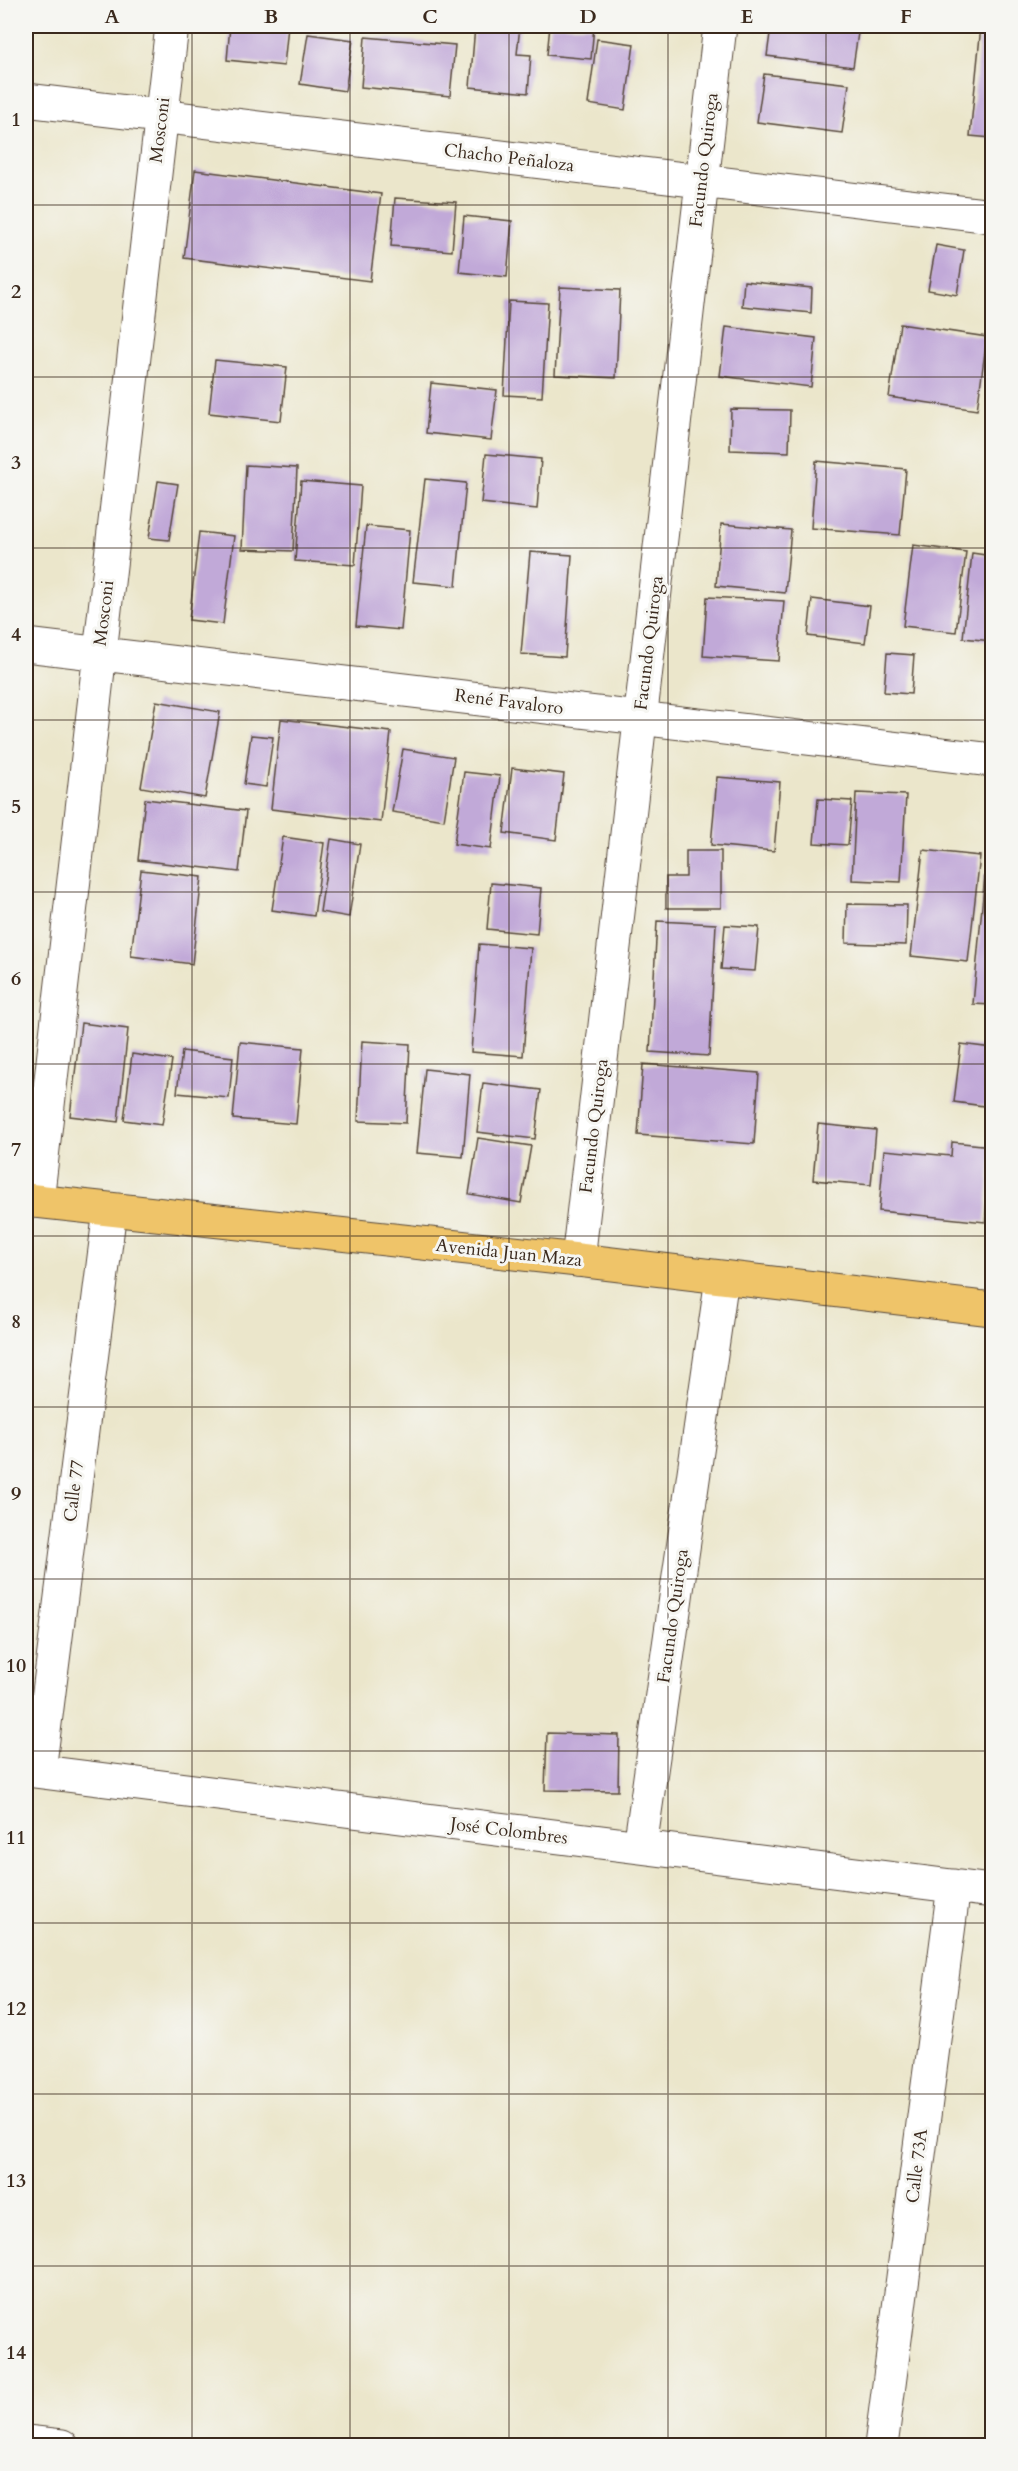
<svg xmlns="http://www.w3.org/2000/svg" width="1018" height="2471" viewBox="0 0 1018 2471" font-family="Cardo,serif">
	<rect width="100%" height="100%" fill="#f6f6f2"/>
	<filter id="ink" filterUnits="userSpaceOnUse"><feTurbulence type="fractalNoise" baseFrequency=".0167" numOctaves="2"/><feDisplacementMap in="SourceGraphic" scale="12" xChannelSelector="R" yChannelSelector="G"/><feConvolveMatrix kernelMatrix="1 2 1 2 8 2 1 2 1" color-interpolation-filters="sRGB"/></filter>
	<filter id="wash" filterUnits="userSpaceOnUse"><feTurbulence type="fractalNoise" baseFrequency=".008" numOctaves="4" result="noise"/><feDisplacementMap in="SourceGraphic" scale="24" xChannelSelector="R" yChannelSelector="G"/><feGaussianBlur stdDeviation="1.35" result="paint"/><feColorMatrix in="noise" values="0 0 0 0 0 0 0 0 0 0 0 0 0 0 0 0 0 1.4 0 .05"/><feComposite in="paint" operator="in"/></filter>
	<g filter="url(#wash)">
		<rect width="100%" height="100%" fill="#ebe6cb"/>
		<g id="blocks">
			<path fill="#c1a9d8" d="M230,26H288L284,66L227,60Z
				M475,26H520L517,54L531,55L528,93L470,87Z
				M550,26H594L591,59L547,55Z
				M771,26H859L853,67L767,56Z
				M981,26H992V138L970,136Z
				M308,34L353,40L345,91L300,84Z
				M365,37L455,45L450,96L361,87Z
				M597,39L634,44L625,110L588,104Z
				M764,74L849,84L842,133L757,122Z
				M195,170L381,194L370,281L184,258Z
				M395,198L456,202L452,251L391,246Z
				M464,216L512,221L507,277L459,272Z
				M936,245L964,250L957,295L928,290Z
				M744,281L812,288L811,313L742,306Z
				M560,287L620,290L616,378L555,375Z
				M509,301L548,303L542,397L504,395Z
				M900,324L987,337L977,410L889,397Z
				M726,327L816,338L811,387L720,376Z
				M215,360L287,367L281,421L209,413Z
				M431,383L497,390L491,440L426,433Z
				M731,409L790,410L789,452L730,450Z
				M486,454L541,459L537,509L481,503Z
				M816,461L906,469L900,535L811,528Z
				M246,465L297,468L293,551L242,549Z
				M425,479L466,483L456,586L413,582Z
				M158,481L178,484L169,540L149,538Z
				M301,481L361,486L355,565L295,561Z
				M721,524L791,530L785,593L716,586Z
				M366,526L410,530L401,630L356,626Z
				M199,532L234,536L223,624L189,620Z
				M913,545L966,552L956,632L903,626Z
				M530,552L572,555L565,657L521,654Z
				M972,553L992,556V641L963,638Z
				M707,597L784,601L779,661L703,656Z
				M812,599L870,606L865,643L808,636Z
				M887,653L914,655L911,694L884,692Z
				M156,701L220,712L205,798L141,787Z
				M281,719L391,732L381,822L271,809Z
				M251,735L273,737L266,787L244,784Z
				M403,749L454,757L444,820L392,812Z
				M512,768L564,774L556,840L504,833Z
				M464,772L500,776L491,849L454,844Z
				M717,777L780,782L774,851L711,845Z
				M856,793L906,795L901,882L852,880Z
				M145,799L246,811L239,872L138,860Z
				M818,799L852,801L848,845L814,843Z
				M283,837L324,843L314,916L272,910Z
				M331,839L360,844L349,917L320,912Z
				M923,850L980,856L968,962L911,956Z
				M686,851H721V908H666V877H686Z
				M141,870L202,877L192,964L131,956Z
				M985,874L992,875V1005L973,1004Z
				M491,883L541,888L537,934L487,929Z
				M847,904L907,905L906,945L846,943Z
				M657,921L716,924L709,1056L650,1052Z
				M725,925L759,927L755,971L721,969Z
				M479,944L531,948L523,1056L471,1052Z
				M81,1023L128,1029L118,1122L70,1116Z
				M362,1041L410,1044L406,1123L358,1121Z
				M240,1042L303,1048L296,1124L233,1119Z
				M961,1044L992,1048V1127H988L991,1107L954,1102Z
				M182,1051L233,1057L229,1098L177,1093Z
				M132,1054L172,1060L162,1125L124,1120Z
				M643,1064L759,1073L754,1144L638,1135Z
				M425,1069L470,1074L463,1157L417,1153Z
				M483,1083L541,1090L535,1139L477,1132Z
				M818,1124L876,1130L871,1185L813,1180Z
				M478,1138L531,1146L521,1203L469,1194Z
				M952,1142L992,1146L985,1222L879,1211L884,1150L951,1156Z
				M547,1733L619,1735L618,1791L545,1790Z"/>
		</g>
	</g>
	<g filter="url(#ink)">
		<use href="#blocks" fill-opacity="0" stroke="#554638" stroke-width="1.5"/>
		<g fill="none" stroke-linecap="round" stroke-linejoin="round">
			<g stroke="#554638" stroke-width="35">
				<path id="minor" d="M26,100L992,216
					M26,645L992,760
					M37,1201L172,26
					M578,1260L720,26
					M26,1770L992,1891
					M39,1771L110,1210
					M640,1847L722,1278
					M26,2442L62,2446
					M881,2446L954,1886"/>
			</g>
			<g stroke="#554638" stroke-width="35">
				<path id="major" d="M26,1200L578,1260L992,1309"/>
			</g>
			<use href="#minor" stroke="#fff" stroke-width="33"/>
			<use href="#major" stroke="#efc469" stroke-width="33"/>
		</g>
	</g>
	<path fill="none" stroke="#3b2a1e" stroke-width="1.5" stroke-opacity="0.55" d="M192,26V2446M350,26V2446M509,26V2446M668,26V2446M826,26V2446M26,205H992M26,377H992M26,548H992M26,720H992M26,892H992M26,1064H992M26,1236H992M26,1407H992M26,1579H992M26,1751H992M26,1923H992M26,2094H992M26,2266H992"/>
	<g text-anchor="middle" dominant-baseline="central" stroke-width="6" stroke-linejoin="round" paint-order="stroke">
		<g font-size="18" fill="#3b2a1e" stroke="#f6f6f2">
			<text transform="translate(160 130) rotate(-83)">Mosconi</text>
			<text transform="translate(509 158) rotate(7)">Chacho Peñaloza</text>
			<text transform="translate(704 160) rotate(-83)">Facundo Quiroga</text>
			<text transform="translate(104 613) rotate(-83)">Mosconi</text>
			<text transform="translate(649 643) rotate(-83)">Facundo Quiroga</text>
			<text transform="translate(509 702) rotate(7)">René Favaloro</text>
			<text transform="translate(594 1126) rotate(-83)">Facundo Quiroga</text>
			<text transform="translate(509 1253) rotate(6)">Avenida Juan Maza</text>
			<text transform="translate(74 1491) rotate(-83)">Calle 77</text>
			<text transform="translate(673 1616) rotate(-82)">Facundo Quiroga</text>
			<text transform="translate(509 1831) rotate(7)">José Colombres</text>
			<text transform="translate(917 2166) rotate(-83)">Calle 73A</text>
		</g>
	</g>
	<rect width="1018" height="2471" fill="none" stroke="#f6f6f2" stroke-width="66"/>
	<rect x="33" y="33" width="952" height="2405" fill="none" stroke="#3b2a1e" stroke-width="2"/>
	<g font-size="20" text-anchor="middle" font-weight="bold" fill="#3b2a1e">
		<text x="112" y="23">A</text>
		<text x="271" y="23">B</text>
		<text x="430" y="23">C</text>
		<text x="588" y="23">D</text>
		<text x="747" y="23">E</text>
		<text x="906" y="23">F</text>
		<text x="16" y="126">1</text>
		<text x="16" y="298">2</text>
		<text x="16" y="469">3</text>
		<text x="16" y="641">4</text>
		<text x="16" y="813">5</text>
		<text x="16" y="985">6</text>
		<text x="16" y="1156">7</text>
		<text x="16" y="1328">8</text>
		<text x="16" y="1500">9</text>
		<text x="16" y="1672">10</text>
		<text x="16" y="1844">11</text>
		<text x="16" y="2015">12</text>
		<text x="16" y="2187">13</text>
		<text x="16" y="2359">14</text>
	</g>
</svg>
